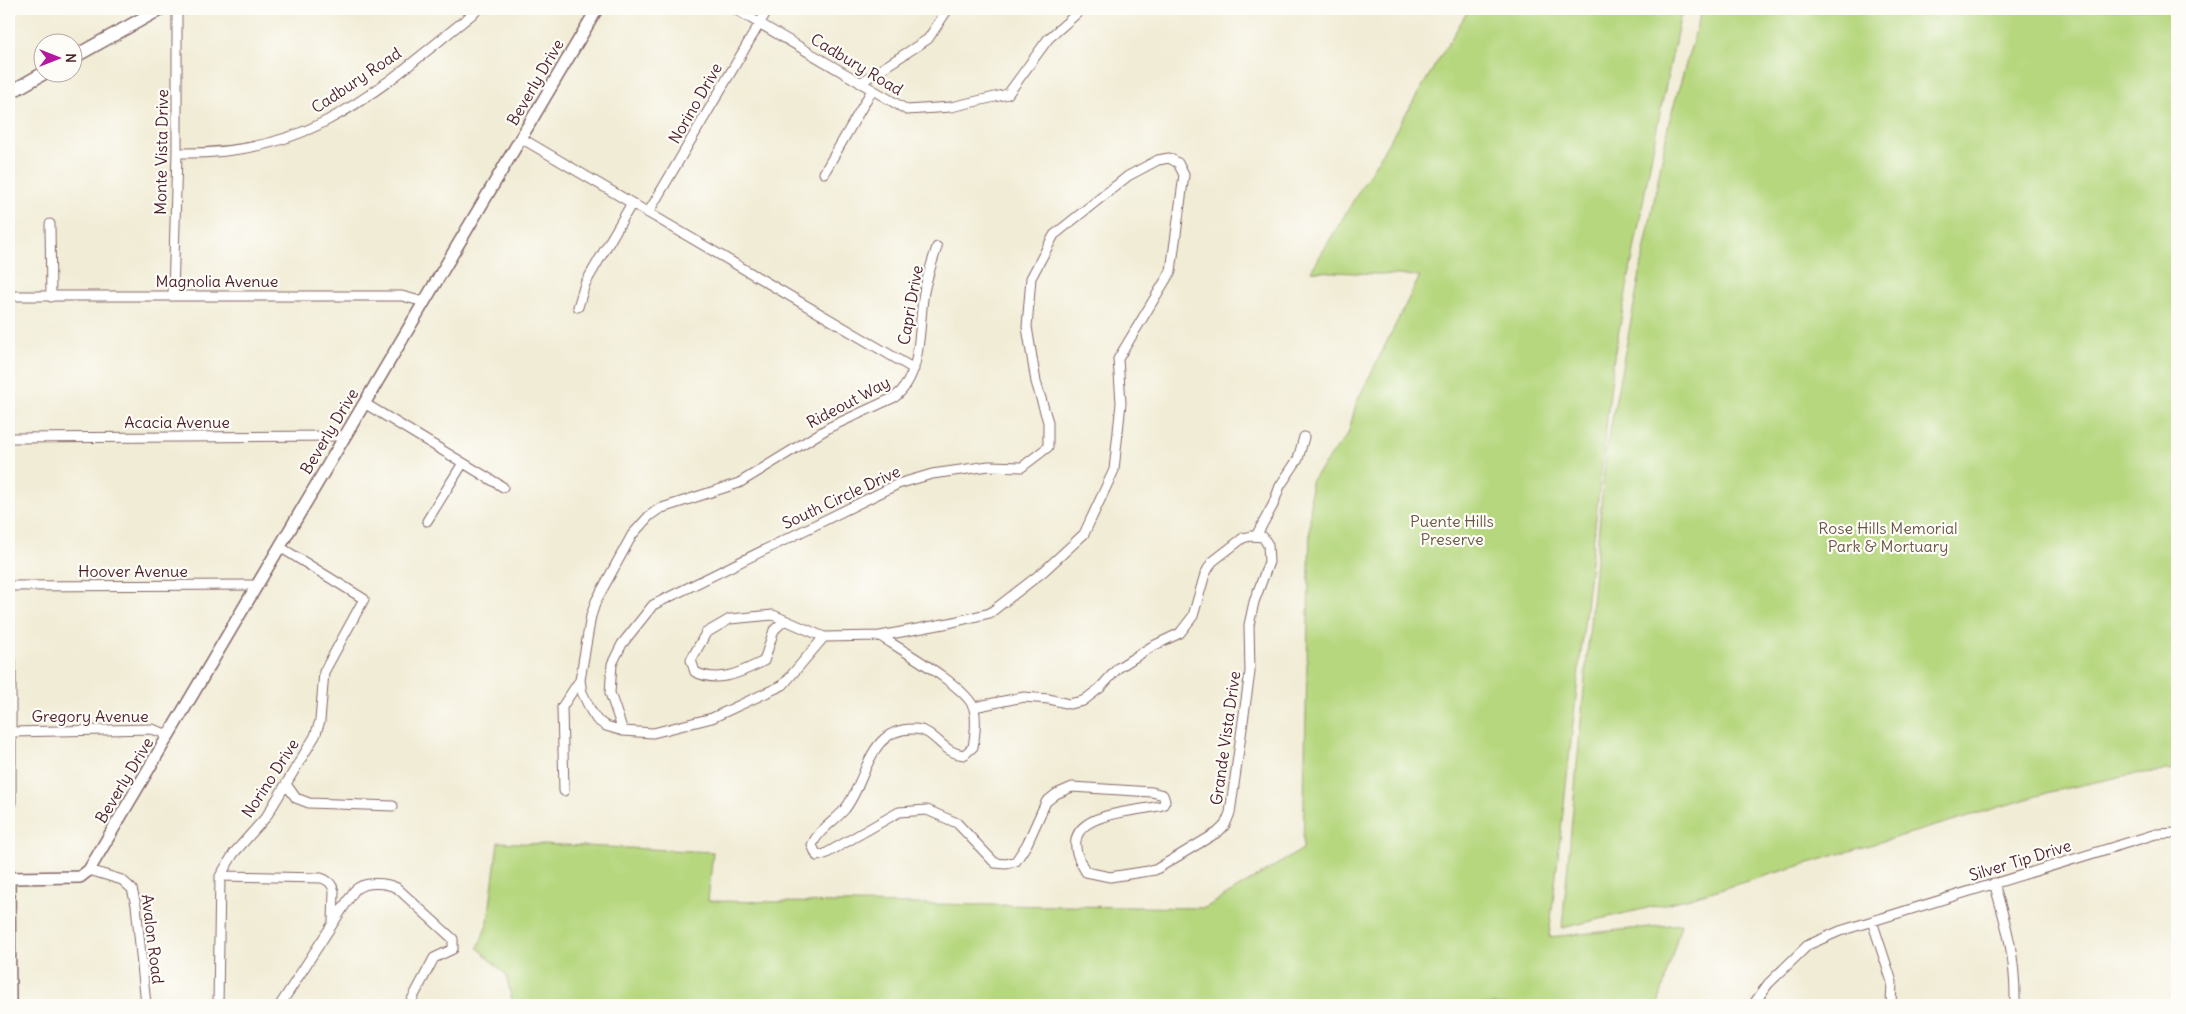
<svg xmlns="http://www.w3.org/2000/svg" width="2186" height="1014" viewBox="0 0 2186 1014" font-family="Delius,sans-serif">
	<rect width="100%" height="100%" fill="#fdfcf7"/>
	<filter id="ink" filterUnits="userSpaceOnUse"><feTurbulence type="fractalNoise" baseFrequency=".02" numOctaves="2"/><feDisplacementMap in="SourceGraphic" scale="10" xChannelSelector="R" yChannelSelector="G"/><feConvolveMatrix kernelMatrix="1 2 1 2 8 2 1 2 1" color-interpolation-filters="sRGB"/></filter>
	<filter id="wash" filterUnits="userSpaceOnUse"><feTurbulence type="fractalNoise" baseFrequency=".0096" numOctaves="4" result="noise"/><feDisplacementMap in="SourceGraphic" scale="20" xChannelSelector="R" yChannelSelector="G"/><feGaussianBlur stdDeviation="1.12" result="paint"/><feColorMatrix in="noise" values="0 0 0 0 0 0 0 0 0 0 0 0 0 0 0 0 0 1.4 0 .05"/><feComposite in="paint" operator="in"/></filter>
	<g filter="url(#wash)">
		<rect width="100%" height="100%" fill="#f1ecd5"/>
		<path fill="#b6d77e" stroke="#807b54" d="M1469,9H1682L1657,127L1614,357L1549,937L1681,924L1658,1005H513L506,975L478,948L488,922L498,842L713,852L708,901L1205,908L1303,849L1311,481L1348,434L1357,401L1420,276L1311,271Z
			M1702,9H2177V770L2133,774L2054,791L1690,898L1562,928L1606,451L1669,122Z"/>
	</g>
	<g filter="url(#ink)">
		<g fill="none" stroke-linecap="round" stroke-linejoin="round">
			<g stroke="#846766" stroke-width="11">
				<path id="minor" d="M735,9L907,110L951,107L1008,94L1048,39L1082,9
					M860,83L928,39L948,9
					M521,138L914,369
					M177,153C229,154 282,145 328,120C382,92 431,46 479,9
					M824,173L872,90
					M648,213L768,9
					M50,224L51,297
					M9,296H402L424,302
					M173,296L177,153V9
					M578,307L585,284L632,203
					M364,403L503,487
					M9,438L345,436
					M427,521L463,463
					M1256,536L1273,505L1280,486L1298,459L1304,437
					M9,586L257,585
					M785,620L774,630L764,661C741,672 720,684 695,672L691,660L706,633L730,619L773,615L824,637
					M880,636C900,649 969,688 974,709C977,721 975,735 973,747L964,755C941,753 936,730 915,729C867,727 868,780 845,809C834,822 819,829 812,845L817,856L825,854L899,812L927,810L957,823L995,863L1006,864L1016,861L1027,844L1046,802L1056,794L1072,787L1152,792L1163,795L1165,801L1163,805C1129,814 1047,811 1086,872L1110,877L1155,870L1218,832L1225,825L1230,813L1250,672L1249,625L1254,602L1269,562L1268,545L1263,537L1251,536L1243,538L1212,562L1205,574L1193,616L1180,633L1151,647L1118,668L1100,688L1083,701L1069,704L1049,699L1024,697L974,707
					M623,731L610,693L612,664L622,644L653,605L898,484L932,474L989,466L1022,467L1048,447V422L1036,382L1027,327L1031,278L1054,235L1128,176L1158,160L1169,158L1178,163L1184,175L1171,271L1118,359L1121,403L1114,470L1084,534L1044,571L990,613L949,623L880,636L824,637L783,685L712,718L653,733L623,731L606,726L597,720L591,711L582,692L580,680L591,616L596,601L632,535L649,516L659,509L739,483L830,427L895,397C924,374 918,325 924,292C927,277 932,262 937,247
					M11,732L152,729L169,735
					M286,784L296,798L309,803L393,806
					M564,791L562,707L580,680
					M11,805V660
					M89,870L122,880L132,889L136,905L146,1005
					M220,876L321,878C328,880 332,883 334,891L333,922
					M1994,883C2007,927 2016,959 2015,1005
					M1872,921L1892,982L1891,1005
					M218,1005L220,876L234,853L266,817L315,736L320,721L324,672L364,599L280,547
					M280,1005L354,891C363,881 385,882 397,888L453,939V949L434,958L409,1005
					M1753,1005L1768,984L1808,945L1840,931L2156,834L2177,833"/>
			</g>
			<g stroke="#846766" stroke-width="14">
				<path id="tertiary" d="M10,1005L9,878L80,877L89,870L597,9"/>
			</g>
			<g stroke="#846766" stroke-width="15">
				<path id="secondary" d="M72,58L160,9
					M9,93L46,72"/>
			</g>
			<use href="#minor" stroke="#fff" stroke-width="9"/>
			<use href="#tertiary" stroke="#fff" stroke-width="11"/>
			<use href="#secondary" stroke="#fff" stroke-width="12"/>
		</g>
	</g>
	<g text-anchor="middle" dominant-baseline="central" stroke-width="4.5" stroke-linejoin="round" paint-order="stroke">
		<g font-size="16" fill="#4a1f2b" stroke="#fdfcf7">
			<text transform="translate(857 64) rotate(31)">Cadbury Road</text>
			<text transform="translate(356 80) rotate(-34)">Cadbury Road</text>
			<text transform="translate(535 82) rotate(-60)">Beverly Drive</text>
			<text transform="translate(695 103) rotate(-60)">Norino Drive</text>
			<text transform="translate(161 152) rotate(-89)">Monte Vista Drive</text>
			<text x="217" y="281">Magnolia Avenue</text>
			<text transform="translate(910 305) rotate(-80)">Capri Drive</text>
			<text transform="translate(848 402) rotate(-28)">Rideout Way</text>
			<text x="177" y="422">Acacia Avenue</text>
			<text transform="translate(329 431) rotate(-59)">Beverly Drive</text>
			<text transform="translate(841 497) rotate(-25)">South Circle Drive</text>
			<text x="133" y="571">Hoover Avenue</text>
			<text x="90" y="716">Gregory Avenue</text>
			<text transform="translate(1225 738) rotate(-82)">Grande Vista Drive</text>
			<text transform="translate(270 778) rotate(-57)">Norino Drive</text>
			<text transform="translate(124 780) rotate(-59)">Beverly Drive</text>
			<text transform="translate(2020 860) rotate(-17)">Silver Tip Drive</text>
			<text transform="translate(153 939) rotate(83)">Avalon Road</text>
		</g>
		<g font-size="16" fill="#6a5644" stroke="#fdfcf7">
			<text x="1452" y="521">Puente Hills<tspan x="1452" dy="18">Preserve</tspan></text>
			<text x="1888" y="528">Rose Hills Memorial<tspan x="1888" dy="18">Park &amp; Mortuary</tspan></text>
		</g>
	</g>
	<rect width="2186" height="1014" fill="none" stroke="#fdfcf7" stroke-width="30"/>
	<g transform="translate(58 58) rotate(90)"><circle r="24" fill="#fdfcf7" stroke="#b5a4a5"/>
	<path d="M0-4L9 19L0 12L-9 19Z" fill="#b5179e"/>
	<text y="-8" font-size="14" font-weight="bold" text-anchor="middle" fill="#4a1f2b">N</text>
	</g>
</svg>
